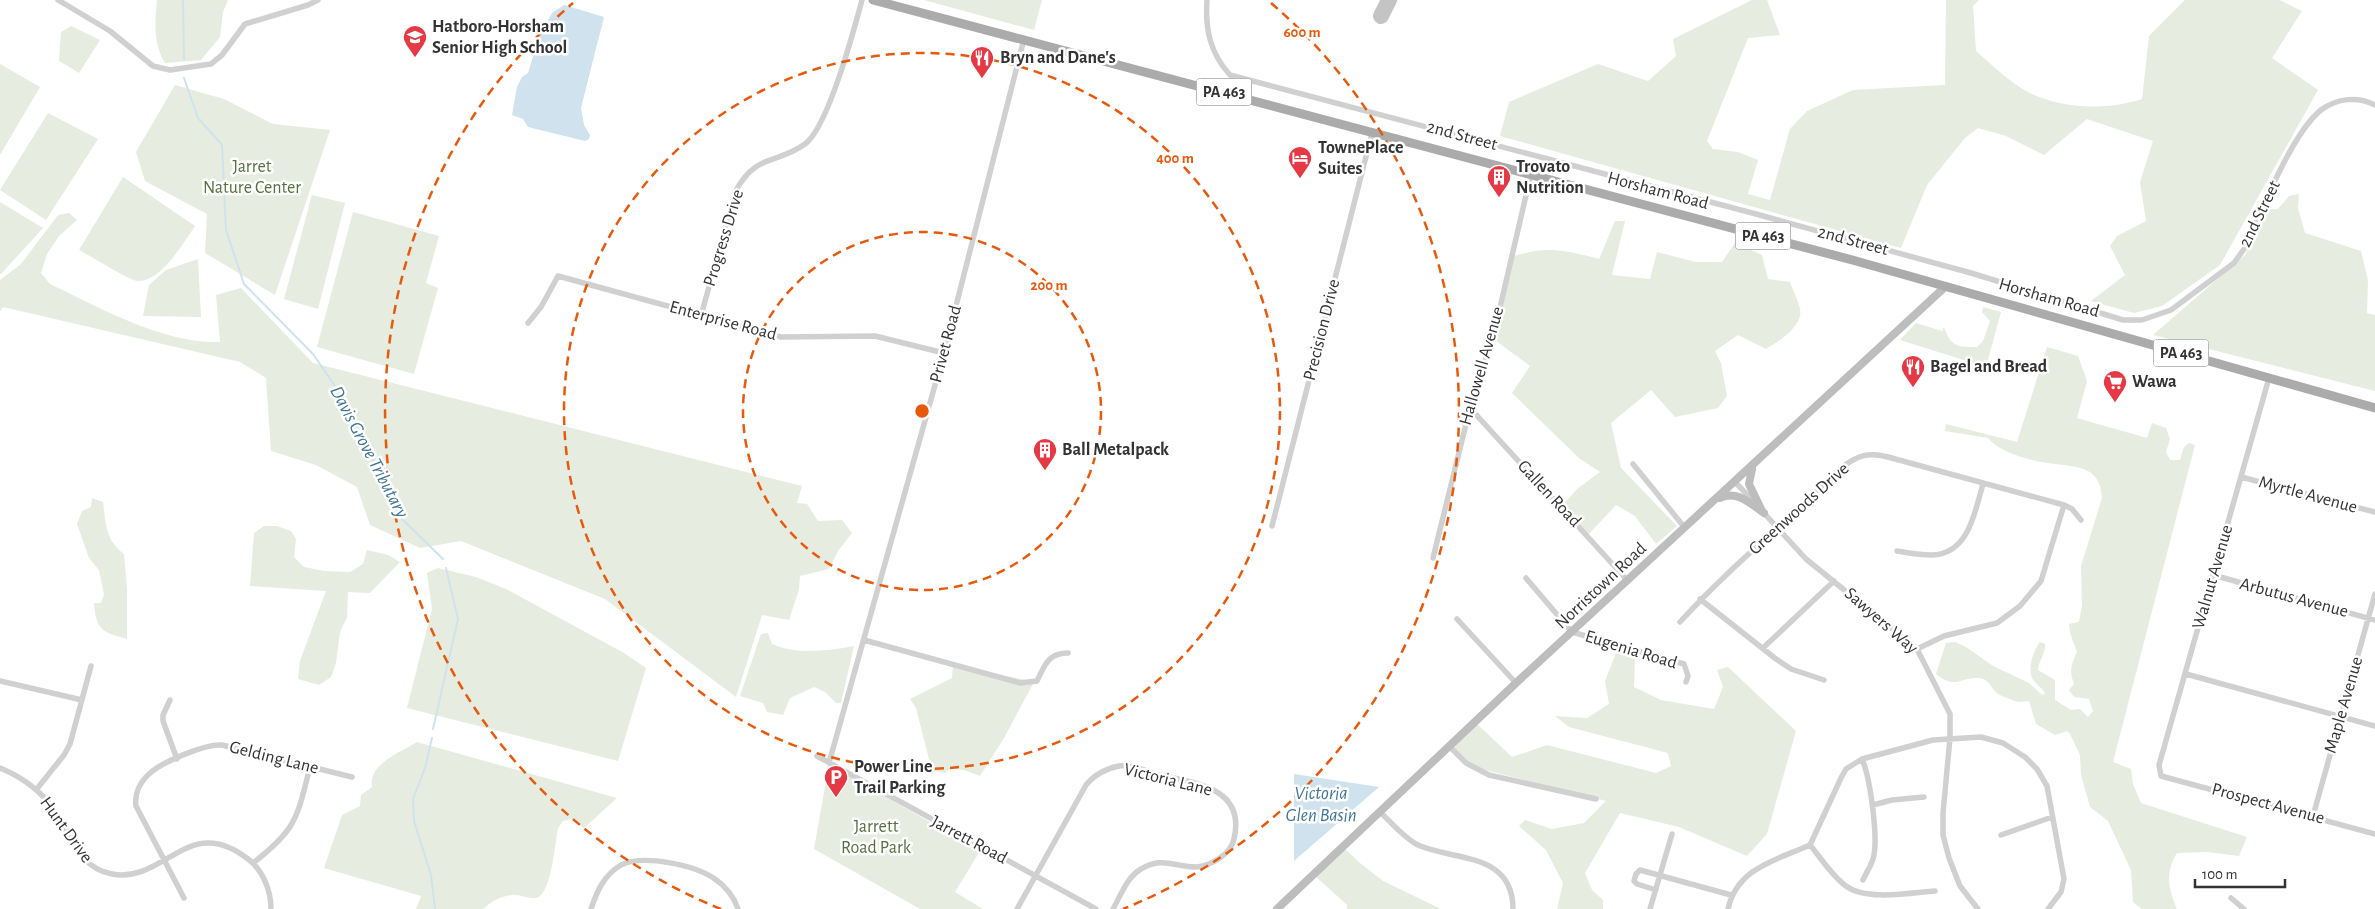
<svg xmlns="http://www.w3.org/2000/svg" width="2375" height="909" viewBox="0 0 2375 909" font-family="'Alegreya Sans',sans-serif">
	<rect width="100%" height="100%" fill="#fff"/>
	<path fill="#e6ecdf" d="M157,0H228L223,12L220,37L201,60L165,63C153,44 155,21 157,0Z
		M924,0H1042L1034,30Z
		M1752,0H1767L1780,35L1748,38L1707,141L1713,149L1738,152L1758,160L1748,194L1770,200L1790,129L1807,111L1853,90L1945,85L1946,0H1979L1973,6L1976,51C1989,62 2001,74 2015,84C2049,109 2102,112 2142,99L2149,36L2185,0H2279L2302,11L2272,58L2318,90L2220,265L2162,306L2134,313L2091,301L2125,275L2110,246L2117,236L2146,221L2140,182L2153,141L2087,119L2044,155L2006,136L1978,128L1965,138L1927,185L1901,248L1500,136L1509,102L1598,64L1648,81L1676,56L1673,39Z
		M71,26L100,40L79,73L59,61L61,32Z
		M0,64L40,87L0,155Z
		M175,85L224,99L273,124L330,130L275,295L205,253L207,214L145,181L136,152Z
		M48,113L98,139L46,220L0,190Z
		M123,177L195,226C184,242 161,282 138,281C128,280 91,256 79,250Z
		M2299,194L2298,208L2305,233L2361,251L2368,280L2367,313L2375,315V391L2153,335L2245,255L2267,209H2278L2289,196Z
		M312,195L345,203L318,309L284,299Z
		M0,202L43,228L1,274H0Z
		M353,212L439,236L426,283L438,288L414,374L317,347Z
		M69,213L77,220L59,236L47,254L41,273L50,284C101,308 163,344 220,342L216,295L241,288L313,363L802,486L797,503L807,504L818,521L842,520L852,533L838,551L829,569L800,576L799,589L789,620L762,615L736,697L605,599L461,541L420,548L370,525L357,487L316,465L271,451L266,378L240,362L3,307L0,311V280L21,264L58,215Z
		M1615,221H1625L1612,275L1650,279L1657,252L1696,262H1722L1735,243L1762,255L1768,279L1790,282C1793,291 1798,300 1800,309C1804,325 1778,342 1766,349L1738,335L1715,351L1721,363L1727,396L1718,408L1675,417L1651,390L1611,423L1621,468L1677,526L1656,544L1635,516L1616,505L1588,535L1561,507L1577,489L1600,472L1580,459L1512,393L1530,366L1492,338L1511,257C1547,245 1564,250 1599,259Z
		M198,259L201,317L143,316L149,285L166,270Z
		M1983,307L2001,312L1986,367L1900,340L1916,323L1942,331L1944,327C1951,347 1957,347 1977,347L1983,341L1990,321L1982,312Z
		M2047,347L2078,356L2087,381L2077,418L2147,438L2152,423L2166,428L2170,439L2166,452L2170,460H2180L2184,447L2189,443L2195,445L2113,762L2131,769L2133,784L2141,803L2247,837L2239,856L2207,852L2177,853C2165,872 2168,889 2177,909H2142L2133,902L2131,870L2108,821L2090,807L2081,775L2080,755L2070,734L2067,731L2055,735L2036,724L2029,701C2026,701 2021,702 2018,702C2015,701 2002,696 2000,695C1991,690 1990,679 1979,678C1959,677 1956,690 1936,674L1946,643L1955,642L1966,647L1993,666L2029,683L2042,695L2045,693C2042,688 2037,685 2034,681C2026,671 2033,651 2040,642L2045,644C2046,653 2039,660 2038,670L2055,680V700L2071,710L2080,709L2088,717L2093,711L2089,699L2074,697L2069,690L2074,684C2069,671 2071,664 2077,652L2070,633L2069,624L2079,622L2082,605L2081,566L2102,498C2100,467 2080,467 2055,464C2035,462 2001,454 1988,438L1945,431L1946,424L2017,442Z
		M92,498L103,502C106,523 105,540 124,554L127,589V639C102,632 96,630 94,603H101L104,595L99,570L89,558L77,524L82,511L91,507Z
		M264,526H277L291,531L296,539L294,557L304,567L324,571L350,572L363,564L367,550L388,555L400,562L370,593L348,592L347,617L340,632L336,663L331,677L319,685L298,679L300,661L326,591L250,586L254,533Z
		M438,568L476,577L506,589L624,653L646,668L618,761L407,708L432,609L427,573Z
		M768,633L772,644C797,655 827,651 854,646L841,703H836L825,692L814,687L790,698L783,715L767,712L763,703L740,696L761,634Z
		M1616,653L1635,659L1634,687L1661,700L1714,709L1723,687L1717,670L1728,667L1796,731L1767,834L1747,856L1679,827L1620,813L1585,873L1592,890L1603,900V909H1557L1563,883L1546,850L1519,826L1525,820L1552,829L1584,823L1606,801L1470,766L1451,744L1475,722L1512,757L1547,745L1656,773L1671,766L1668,753L1569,727L1555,716L1587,718L1609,704L1605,681Z
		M953,664L1034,682L1004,738L980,776L964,770L950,769L945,773L932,771L916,708L910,699L952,678Z
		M417,742L617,798L584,828L571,819L563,821L558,828C555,843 552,886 540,896C532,902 523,894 514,895C502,895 492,901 483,909H416L421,896L324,868L342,815L360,806L361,795L372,787C368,764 401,752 417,742Z
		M829,764L980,851L955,892L983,909H920L814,849Z
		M1343,847L1360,863L1383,881L1441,909H1347V905L1314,875Z"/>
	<path fill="#cfe2ee" d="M564,5L604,17L581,108L584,125L590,135L589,139L585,141L528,127L523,119L512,115L517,87L522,77L528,73L539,37L552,13Z
		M1294,774L1379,787L1294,861Z"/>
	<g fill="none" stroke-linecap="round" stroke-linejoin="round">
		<path stroke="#cfe2ee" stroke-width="2" d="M183,0L184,59
			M184,78L198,118L222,145L226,230L244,284L313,354L346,402L400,517L443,559
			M433,729L458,619L446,568
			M432,738L425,768L413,799L414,821L431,875L435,909"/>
		<path stroke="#c4c4c4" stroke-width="16" d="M1381,16L1389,0"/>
		<path stroke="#d0d0d0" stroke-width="5.5" d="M58,0L110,31L153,66L170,70L211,64L222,55L245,24L308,5L318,0
			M1207,0C1205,29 1210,53 1230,75L1756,214L1971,273L2123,320H2142L2171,310L2234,263L2244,249C2261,213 2291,134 2321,110C2337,98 2358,96 2375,105
			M701,316L735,192C757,152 776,165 805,144C828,127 854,30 862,0
			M528,323L541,307L558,276L781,337L875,336L944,353
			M2269,378L2159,765L2161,776L2375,834
			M1470,408L1628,581
			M1633,464L1685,528
			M2241,477L2375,512
			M1735,482L1756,504
			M1762,511L1806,559L1917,649L1950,714V738L1943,813V835L1949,858L1960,886L1978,909
			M1272,526L1372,133
			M1897,551C1908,553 1920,555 1932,555C1969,554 1975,511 1983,484
			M1433,558L1470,408L1495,329L1531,174
			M2213,575L2375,620
			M1526,578L1572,632L1684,664L1688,676L1686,682
			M1700,599L1776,659L1791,669L1824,680
			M1457,619L1516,683
			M1680,622C1719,579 1763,541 1806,502C1821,488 1837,468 1855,459C1865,453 1877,454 1888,457L2064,505L2072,509L2081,520
			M864,640L1020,683L1037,681C1045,665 1048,653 1068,653
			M1763,648L1834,581
			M1917,649L1944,636L1997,623L2020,606L2041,581L2064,505
			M2186,674L2375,726
			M0,681L82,700
			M170,700L163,715V721L177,759
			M1449,746L1466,763L1489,775L1596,799
			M817,756L1096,909
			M1862,759C1870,777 1879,840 1873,859C1871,866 1866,873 1863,880
			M829,763L944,353L1024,39
			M0,768C18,775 37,788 49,803C68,828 76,868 112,874C165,884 188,812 248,859C263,870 271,891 271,909
			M36,790L64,755L70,744L91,666
			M1873,805L1892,800L1924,797
			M1380,812C1392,823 1404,838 1418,845C1454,861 1513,852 1513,909
			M2313,816L2375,594
			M2001,835L2052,817
			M1810,845C1821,858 1832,876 1846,886C1866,901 1910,893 1935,891
			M253,863C297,829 297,818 310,767
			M1656,890L1637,884L1634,881L1636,874L1640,870L1731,895
			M184,898L136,806C134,794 140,782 149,774C162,762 204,744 222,745L352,777
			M2231,898L2244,909
			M591,909C597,891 604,875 621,865C643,854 695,865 715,879C725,886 734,897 738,909
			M1017,909L1086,785C1094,775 1107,768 1119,766C1131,764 1148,772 1160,775C1196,783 1246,788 1234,839C1231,854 1211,866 1196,867C1176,867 1161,856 1141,869C1127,877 1121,895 1113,909
			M1650,909L1672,834
			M1728,909C1737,868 1776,860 1810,845L1841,778L1846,769L1862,759L1933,740L1981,737L2003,743L2025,757L2037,769L2047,786L2064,879L2061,892L2048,909"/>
		<path stroke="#bdbdbd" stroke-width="8" d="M1752,469L1749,484L1762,511
			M1720,498C1737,490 1750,503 1764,513
			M1277,909L1516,683L1946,286"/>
		<path stroke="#ababab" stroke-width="9" d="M873,0L1856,261L2375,408"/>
	</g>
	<g fill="none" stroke="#e8590c" stroke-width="2.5" stroke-dasharray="9 6">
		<circle cx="922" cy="411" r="179"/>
		<circle cx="922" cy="411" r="358"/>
		<path d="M721 909A537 537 0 0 1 573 3M1271 3A537 537 0 0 1 1123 909"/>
	</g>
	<defs>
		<g id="school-pin" transform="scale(1.25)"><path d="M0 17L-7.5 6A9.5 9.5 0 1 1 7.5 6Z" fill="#e63946" stroke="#fff"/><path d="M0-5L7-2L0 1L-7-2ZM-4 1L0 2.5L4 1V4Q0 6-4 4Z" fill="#fff"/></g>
		<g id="restaurant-pin" transform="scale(1.25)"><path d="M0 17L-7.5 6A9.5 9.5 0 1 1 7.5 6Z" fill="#e63946" stroke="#fff"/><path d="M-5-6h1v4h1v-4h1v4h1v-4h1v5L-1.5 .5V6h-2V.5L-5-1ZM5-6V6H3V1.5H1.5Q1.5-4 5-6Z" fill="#fff"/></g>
		<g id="hotel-pin" transform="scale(1.25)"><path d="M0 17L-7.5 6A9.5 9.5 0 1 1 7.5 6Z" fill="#e63946" stroke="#fff"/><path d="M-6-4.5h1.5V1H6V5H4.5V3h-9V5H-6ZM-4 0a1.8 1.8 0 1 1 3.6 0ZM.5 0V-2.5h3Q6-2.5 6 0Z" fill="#fff"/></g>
		<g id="building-pin" transform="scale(1.25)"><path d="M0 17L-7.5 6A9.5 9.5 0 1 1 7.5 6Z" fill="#e63946" stroke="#fff"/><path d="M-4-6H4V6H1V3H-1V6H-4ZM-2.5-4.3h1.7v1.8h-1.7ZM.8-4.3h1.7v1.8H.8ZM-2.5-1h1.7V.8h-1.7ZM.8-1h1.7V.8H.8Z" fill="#fff"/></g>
		<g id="supermarket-pin" transform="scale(1.25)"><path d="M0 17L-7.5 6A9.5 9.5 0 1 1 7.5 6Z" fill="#e63946" stroke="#fff"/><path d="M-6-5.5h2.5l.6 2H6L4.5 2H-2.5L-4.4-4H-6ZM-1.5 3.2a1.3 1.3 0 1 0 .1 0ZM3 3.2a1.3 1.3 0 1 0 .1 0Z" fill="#fff"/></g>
		<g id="parking-pin" transform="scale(1.25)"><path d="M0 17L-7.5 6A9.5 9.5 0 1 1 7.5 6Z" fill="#e63946" stroke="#fff"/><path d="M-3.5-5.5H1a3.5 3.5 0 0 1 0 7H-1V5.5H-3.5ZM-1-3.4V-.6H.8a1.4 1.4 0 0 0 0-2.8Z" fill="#fff"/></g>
	</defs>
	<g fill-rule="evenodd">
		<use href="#school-pin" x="415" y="37"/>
		<use href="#restaurant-pin" x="982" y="58"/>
		<use href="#hotel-pin" x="1300" y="158"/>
		<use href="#building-pin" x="1499" y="177"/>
		<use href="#restaurant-pin" x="1913" y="367"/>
		<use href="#supermarket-pin" x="2115" y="382"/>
		<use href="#building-pin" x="1045" y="450"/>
		<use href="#parking-pin" x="836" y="777"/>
	</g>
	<g text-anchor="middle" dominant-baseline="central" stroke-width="5" stroke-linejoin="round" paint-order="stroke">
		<g fill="#fff" stroke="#707070" stroke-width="1">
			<rect x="1196.5" y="78.5" width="55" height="27" rx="4"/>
			<rect x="1735.5" y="222.5" width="55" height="27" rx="4"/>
			<rect x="2153.5" y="339.5" width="55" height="27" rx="4"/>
		</g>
		<g font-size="16" font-weight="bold" fill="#333">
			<text x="1224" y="92">PA 463</text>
			<text x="1763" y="236">PA 463</text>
			<text x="2181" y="353">PA 463</text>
		</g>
		<g font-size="18" font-weight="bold" fill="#333" stroke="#fff" text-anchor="start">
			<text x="432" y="27">Hatboro-Horsham<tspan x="432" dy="21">Senior High School</tspan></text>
			<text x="1000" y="58">Bryn and Dane's</text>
			<text x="1318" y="148">TownePlace<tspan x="1318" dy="21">Suites</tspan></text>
			<text x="1516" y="167">Trovato<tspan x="1516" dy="21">Nutrition</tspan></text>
			<text x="1930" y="367">Bagel and Bread</text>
			<text x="2132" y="382">Wawa</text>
			<text x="1062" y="450">Ball Metalpack</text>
			<text x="854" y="767">Power Line<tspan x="854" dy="21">Trail Parking</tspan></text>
		</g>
		<g font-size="18" fill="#333" stroke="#fff">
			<text transform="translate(1462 136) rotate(15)">2nd Street</text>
			<text transform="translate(1658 191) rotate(15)">Horsham Road</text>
			<text transform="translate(2260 214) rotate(-64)">2nd Street</text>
			<text transform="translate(724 238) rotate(-73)">Progress Drive</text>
			<text transform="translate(1853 241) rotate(15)">2nd Street</text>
			<text transform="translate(2049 298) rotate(16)">Horsham Road</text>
			<text transform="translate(723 321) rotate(15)">Enterprise Road</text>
			<text transform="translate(1322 330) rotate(-76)">Precision Drive</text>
			<text transform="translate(946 344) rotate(-75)">Privet Road</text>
			<text transform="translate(1482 366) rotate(-74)">Hallowell Avenue</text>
			<text transform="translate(1549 494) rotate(47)">Gallen Road</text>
			<text transform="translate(2308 495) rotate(15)">Myrtle Avenue</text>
			<text transform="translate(1799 509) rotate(-42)">Greenwoods Drive</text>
			<text transform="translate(2213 577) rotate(-74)">Walnut Avenue</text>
			<text transform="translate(1601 586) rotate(-43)">Norristown Road</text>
			<text transform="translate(2294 598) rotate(15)">Arbutus Avenue</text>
			<text transform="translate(1881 621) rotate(41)">Sawyers Way</text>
			<text transform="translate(1631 650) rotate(17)">Eugenia Road</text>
			<text transform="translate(2344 705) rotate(-74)">Maple Avenue</text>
			<text transform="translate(274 758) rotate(14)">Gelding Lane</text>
			<text transform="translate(1168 780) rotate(14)">Victoria Lane</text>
			<text transform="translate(2268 804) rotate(15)">Prospect Avenue</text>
			<text transform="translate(66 830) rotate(54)">Hunt Drive</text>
			<text transform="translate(969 840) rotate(28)">Jarrett Road</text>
		</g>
		<g font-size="18" fill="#56703f" stroke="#fff">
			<text x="252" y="167">Jarret<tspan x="252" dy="21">Nature Center</tspan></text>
			<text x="876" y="827">Jarrett<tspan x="876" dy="21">Road Park</tspan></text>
		</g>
		<g font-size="19" font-style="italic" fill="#3f7597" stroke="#fff">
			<text transform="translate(369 452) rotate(62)">Davis Grove Tributary</text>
			<text x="1321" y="793">Victoria<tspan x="1321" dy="22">Glen Basin</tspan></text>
		</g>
	</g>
	<circle cx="922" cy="411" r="8" fill="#e8590c" stroke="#fff" stroke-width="2.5"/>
	<g font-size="15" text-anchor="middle" font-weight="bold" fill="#e8590c" stroke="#fff" stroke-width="5" stroke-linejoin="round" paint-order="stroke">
		<text x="1302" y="37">600 m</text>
		<text x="1175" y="163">400 m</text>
		<text x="1049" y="290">200 m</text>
	</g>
	<path d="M2195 879v8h90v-8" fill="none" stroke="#333333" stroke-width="2.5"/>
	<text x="2202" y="879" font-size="15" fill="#333333" stroke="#ffffff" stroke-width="4" paint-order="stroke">100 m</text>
</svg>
